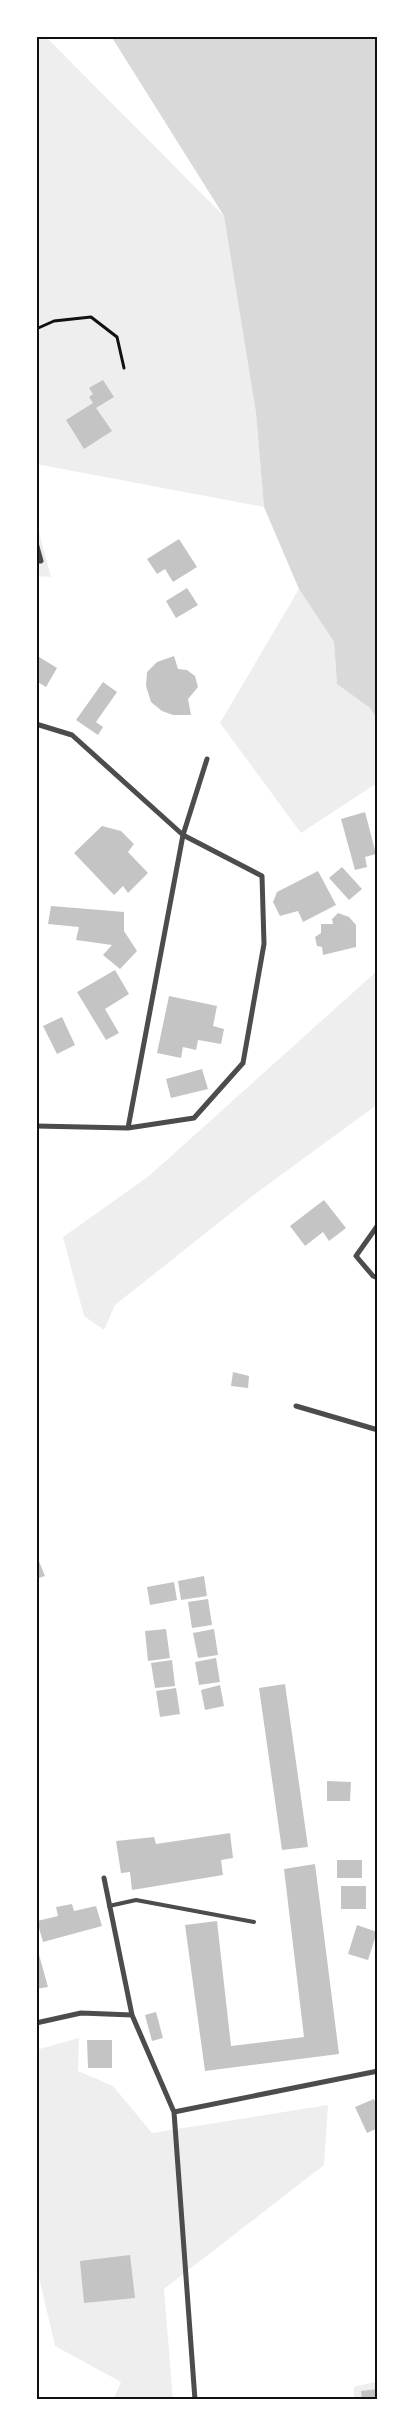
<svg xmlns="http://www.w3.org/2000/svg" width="414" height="2436" viewBox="0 0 414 2436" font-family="'PT Serif',serif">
	<rect width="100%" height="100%" fill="#fff"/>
	<path fill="#eee" d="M36,36H45L224,216L256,413L264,507L36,464Z
		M36,521L51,577L36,576Z
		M299,589L334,642L337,684L370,708L378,720V789L374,785L301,833L220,723Z
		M378,970V1104L251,1197L115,1305L104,1330L84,1316L63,1237L149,1176Z
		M79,2038L78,2071L113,2086L152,2133L328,2105L324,2165L164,2289L173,2400H113L121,2382L55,2346L36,2264V2050Z
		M378,2381V2400H354V2387Z"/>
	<path fill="#d9d9d9" d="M111,36H378V720L370,708L337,684L334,642L299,589L264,507L256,413L224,216Z"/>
	<path fill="#c4c4c4" d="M103,380L114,397L96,408L112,431L84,449L66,420L93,403L89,397L93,394L89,388Z
		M179,539L197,567L173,582L165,569L157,574L147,559Z
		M187,588L198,605L176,618L166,601Z
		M36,655L57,668L46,687L36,681Z
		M174,656L178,669L187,670L195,676L198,687L188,699L191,715H173L162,711L151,702L146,686L147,672L157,662Z
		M103,682L117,692L96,722L103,727L98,735L76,720Z
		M365,812L376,854L365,857L367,867L355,870L341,819Z
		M102,826L121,831L134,844L128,852L148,873L128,893L123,886L114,895L74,853Z
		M342,867L362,889L349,900L329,878Z
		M318,871L336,905L303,922L298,911L280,916L273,902L277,892Z
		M51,906L124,912V931L137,951L120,969L103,955L112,945L76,940L79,927L48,924Z
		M338,913L349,917L356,925V947L323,955L322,947L317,946L315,937L321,933V924H333L332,919Z
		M115,970L129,994L105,1009L119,1033L106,1040L77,992Z
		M169,996L217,1006L213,1026L224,1029L221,1044L198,1040L196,1050L183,1047L181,1058L157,1053Z
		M62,1017L75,1045L57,1054L43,1026Z
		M202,1069L208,1089L171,1098L166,1079Z
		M324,1200L346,1228L329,1241L323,1232L305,1246L290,1226Z
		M233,1372L249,1376L248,1388L231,1386Z
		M36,1554L45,1576L36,1579Z
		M204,1576L207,1596L181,1600L178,1581Z
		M174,1582L177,1600L150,1605L147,1587Z
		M208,1599L212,1625L192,1628L188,1602Z
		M166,1629L170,1658L148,1661L145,1631Z
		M214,1629L218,1655L198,1658L193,1633Z
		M216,1658L220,1682L199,1685L195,1662Z
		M172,1660L175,1686L155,1688L151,1663Z
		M285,1684L308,1847L282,1850L259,1688Z
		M220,1685L224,1706L205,1710L201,1690Z
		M176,1688L180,1714L160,1717L156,1691Z
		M327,1781L351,1782L350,1801H327Z
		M230,1833L233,1858L221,1860L223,1875L132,1890L130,1872L121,1873L116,1841L154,1837L156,1844Z
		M337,1860H362V1878H337Z
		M315,1864L339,2054L205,2071L185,1925L217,1921L231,2046L304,2037L284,1869Z
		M341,1886H366V1909H341Z
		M72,1904L74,1911L96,1906L102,1926L43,1942L37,1921L58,1916L56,1907Z
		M357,1925L377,1932L368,1960L348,1954Z
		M36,1944L48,1987L36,1989Z
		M156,2012L163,2038L152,2041L145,2015Z
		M87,2040H112V2068H88Z
		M374,2099L378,2108V2128L367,2133L355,2107Z
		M378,2172V2189H376L375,2173Z
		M130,2255L135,2298L84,2303L80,2261Z
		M378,2389V2400H362L361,2391Z"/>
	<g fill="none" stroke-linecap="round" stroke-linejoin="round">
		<path stroke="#111" stroke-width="3" d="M36,329L54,321L91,317L117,337L124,368"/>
		<path stroke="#4c4c4c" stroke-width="4" d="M109,1906L136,1900L254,1922"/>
		<path stroke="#4c4c4c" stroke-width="5" d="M36,543L41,561H36
			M36,724L72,735L183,835L262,876L264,944L243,1063L194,1118L128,1128
			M36,1126L128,1128L183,835L207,759
			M378,1225L356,1256L373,1276L378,1278
			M296,1406L378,1430
			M104,1878L132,2015L174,2112L195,2400
			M36,2023L81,2013L132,2015
			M174,2112L378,2071"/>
	</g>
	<rect width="414" height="2436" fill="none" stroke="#ffffff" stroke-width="75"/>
	<rect x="38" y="38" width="338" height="2360" fill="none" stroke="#111" stroke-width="2"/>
</svg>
